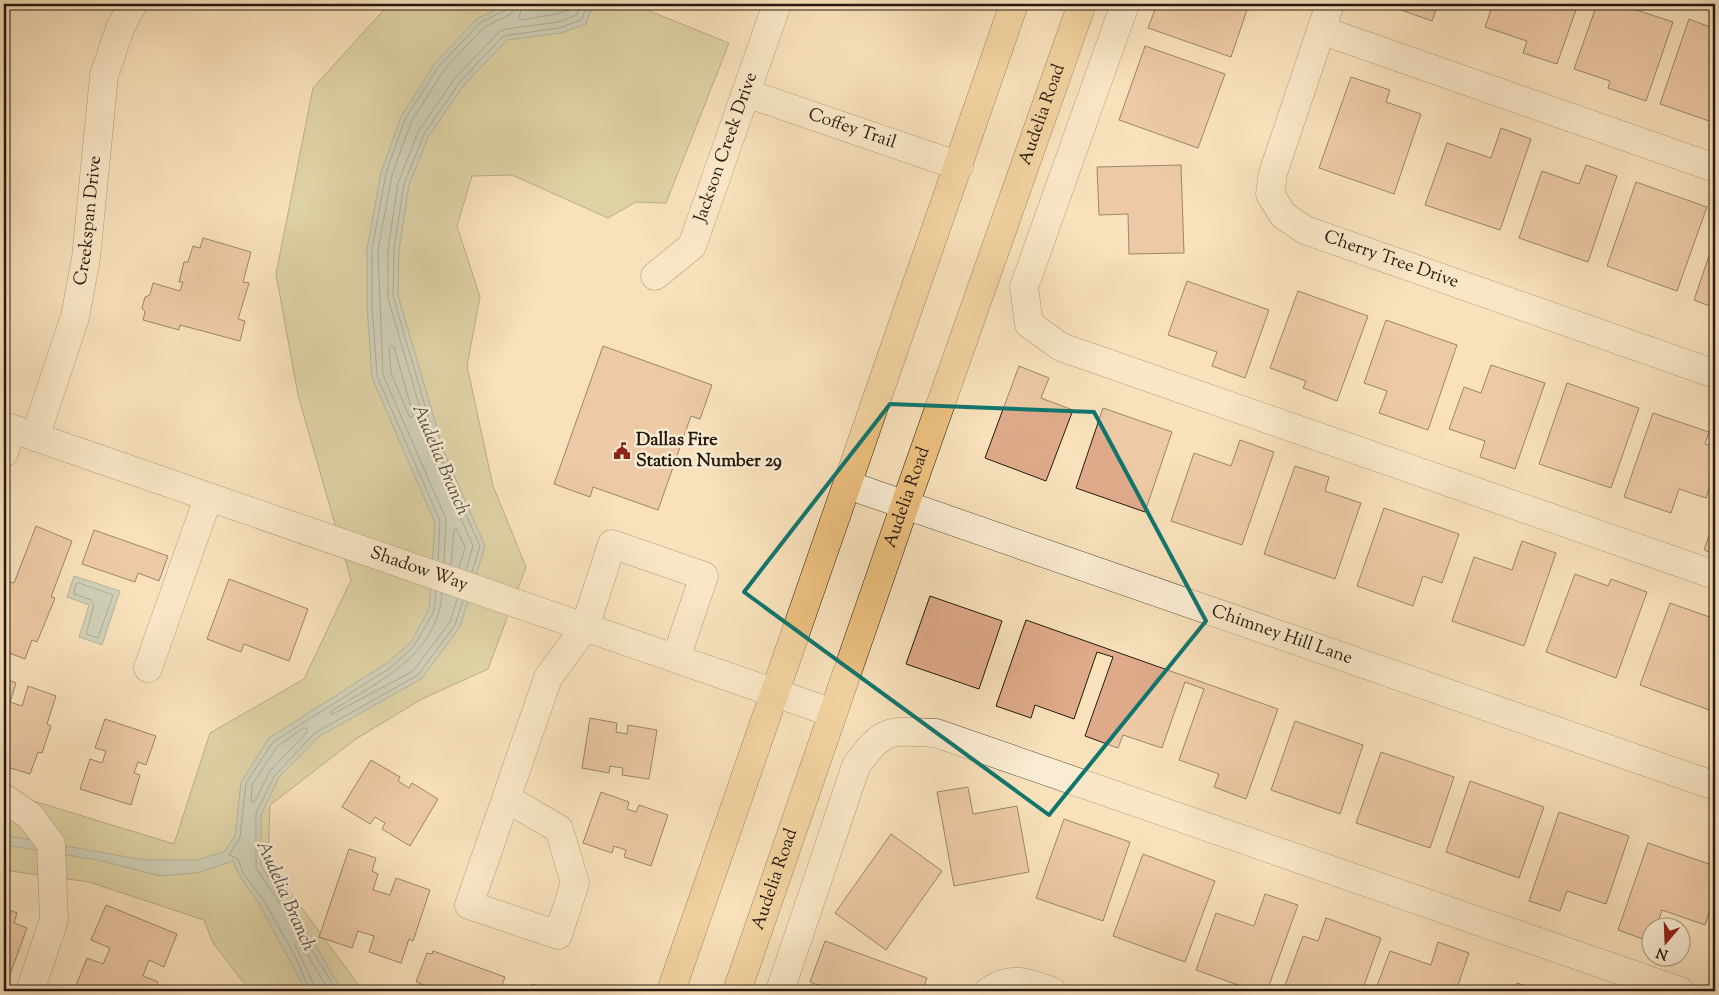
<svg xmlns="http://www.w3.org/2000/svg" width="1719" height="995" viewBox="0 0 1719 995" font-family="'Sorts Mill Goudy',serif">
	<rect width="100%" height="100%" fill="#f8e1bb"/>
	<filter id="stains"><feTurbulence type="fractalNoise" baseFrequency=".004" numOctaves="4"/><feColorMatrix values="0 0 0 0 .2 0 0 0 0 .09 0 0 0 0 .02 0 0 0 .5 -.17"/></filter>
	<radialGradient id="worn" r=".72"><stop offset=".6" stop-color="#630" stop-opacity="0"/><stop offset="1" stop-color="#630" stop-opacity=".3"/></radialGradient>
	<path fill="#c2c28d" stroke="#736e4f" d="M389,4H632L729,43L666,203L636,202L608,218L512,175L472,176L457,226L480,297L467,366L493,486L526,567L488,669L422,699L356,739L270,805L268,862L363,991H250L213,943L204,920L89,882L4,870V792L174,844L210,733L304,679L351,580L298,395L276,274L313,88Z"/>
	<path fill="#9fbcb7" stroke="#6e7b75" d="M508,4H593L586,24L561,33L507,40L464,85L428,137L409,185L399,250L398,295L444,452L485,546L460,627L421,679L318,737L279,777L261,815V866L313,941L342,991H306L259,904L239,875L233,861L197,873L160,876L98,860L4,845V835L144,860H196L224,852L235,836L241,782L269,738L387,663L411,642L429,609L435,523L372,378L367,306V249L381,172L401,117L435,63L478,18Z
		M74,576L120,591L102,645L79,637L89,605L67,597Z"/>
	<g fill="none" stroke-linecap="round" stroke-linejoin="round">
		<path stroke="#626a64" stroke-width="1" d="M523,4L519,17L521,20L556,14L571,9L573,4
			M391,346L394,347L413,414L412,417L409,416L391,373L389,348Z
			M438,560L440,521L377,376L372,306V249L386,173L405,119L439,66L481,22L506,10L509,4
			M444,562L446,519L383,375L378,250L392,175L411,122L444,70L484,27L511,14L515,4
			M451,565L454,530L456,528L465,547L459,568
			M466,570L473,546L434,456L388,298V249L398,183L418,132L455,78L499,32L506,29L558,22L577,15L581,4
			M472,572L480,546L439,454L393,296L394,249L404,184L424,134L460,82L503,36L559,28L581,20L588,4
			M79,583L113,595L98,638L86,634L94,605L91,600L74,594L76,584Z
			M442,593C438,655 378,682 331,711V715L413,671L450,622L457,599
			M304,728L307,729V732L270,771L255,801L251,802L252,785L277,747Z
			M310,991L295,956L264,901L243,873L238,859L229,855L240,837L246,783L273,742L390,668L414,646L434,611L436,591
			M317,991L295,945L297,941L303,947L329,991
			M337,991L308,944L256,868V813L275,775L315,733L418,675L455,625L463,601"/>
	</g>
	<path fill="#dfaa8a" stroke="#241911" d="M1157,4H1249L1231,57L1148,28Z
		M1384,4H1438L1432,21Z
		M1493,4H1578L1557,64L1523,53L1527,41L1485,27Z
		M1597,4H1618L1673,22L1646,101L1608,88L1610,81L1574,69Z
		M1689,19L1715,29V123L1660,104Z
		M1145,46L1225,74L1198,148L1119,120Z
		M1351,77L1390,90L1386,102L1421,114L1394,194L1319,168Z
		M1501,128L1531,139L1500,230L1425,205L1447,143L1491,158Z
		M1181,165L1184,253L1129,254L1128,214L1099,215L1097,167Z
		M1586,165L1617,176L1588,262L1519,238L1542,171L1579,184Z
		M1636,182L1707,207L1677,291L1607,266Z
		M203,238L251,252L243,282L249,283L238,319L245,321L240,341L180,325L179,330L143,320L145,312L142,308L145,297L150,295L153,283L180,291L183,282H179L184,262H188L193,246L200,248Z
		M1715,238V308L1694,300Z
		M1187,281L1269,310L1245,378L1212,366L1217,352L1168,335Z
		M1298,291L1368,316L1337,401L1303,388L1306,381L1270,368Z
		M1386,320L1457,345L1428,430L1379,413L1387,391L1364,383Z
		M603,346L712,385L700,419L691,416L658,510L593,487L590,497L554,484Z
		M1491,365L1545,383L1515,469L1480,457L1485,441L1449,429L1464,387L1481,393Z
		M1019,366L1049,378L1041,398L1073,410L1046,481L985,458Z
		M1567,383L1639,408L1611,488L1539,464Z
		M1103,408L1172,432L1145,512L1076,488Z
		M1653,413L1709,432L1705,444L1715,447V471L1706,498L1679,489L1671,513L1624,497Z
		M1240,440L1274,452L1242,545L1171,521L1194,453L1231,466Z
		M1295,466L1329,477L1325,491L1361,503L1335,579L1264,554Z
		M1384,508L1459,534L1442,583L1423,576L1413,606L1357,586Z
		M1715,518V554L1704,550Z
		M36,526L72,541L51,597L55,598L37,642L32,640L25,659L4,651V591L7,581L14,583Z
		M94,530L168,556L159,581L138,573L135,582L82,564Z
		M1522,541L1556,553L1524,646L1452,621L1474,557L1512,570Z
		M1575,574L1608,586L1611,579L1647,592L1616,678L1546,652Z
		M229,579L308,609L289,661L244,644L241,652L207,639Z
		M930,596L1002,621L979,689L906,664Z
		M1670,603L1715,619V701L1712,711L1640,685Z
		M1026,620L1278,709L1246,799L1214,787L1219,774L1179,760L1204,689L1185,682L1162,748L1123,735L1118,748L1085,736L1113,657L1097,652L1074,719L1035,705L1031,718L996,706Z
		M4,678L16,683L10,702L22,706L28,686L56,696L47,724L51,726L42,753L38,752L30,774L4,766Z
		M590,718L617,723L616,732L627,734L628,725L657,730L649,779L622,775L623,768L610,766L609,773L582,768Z
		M105,719L156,736L146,765L138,762L134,773L140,775L131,805L80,789L90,759L102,763L106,751L95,748Z
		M1295,721L1363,745L1340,814L1271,790Z
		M1381,752L1454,777L1430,848L1356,823Z
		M371,760L400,777L398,781L409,788L412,783L438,799L410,846L382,829L385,823L375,817L370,824L342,807Z
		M1470,781L1544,807L1519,878L1446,852Z
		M968,787L973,814L1017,806L1029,872L954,886L937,792Z
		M601,792L629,802L627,809L636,812L639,805L668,815L651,866L624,857L626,850L614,846L612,853L583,843Z
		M1559,812L1629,836L1606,904L1567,891L1560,911L1529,901Z
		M1064,819L1130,842L1103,921L1036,898Z
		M891,834L942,871L886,950L835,913Z
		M1648,843L1715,866V895L1705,925L1662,910L1656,928H1652L1651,942L1618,930Z
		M349,849L376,858L372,871L378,874L373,890L390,895L396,878L430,890L413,941L409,939L401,963L369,952L374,936L358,931L352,948L319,937Z
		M1143,854L1215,881L1185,962L1113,936Z
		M1265,894L1298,905L1267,991H1255L1196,970L1216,913L1254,926Z
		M106,905L177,934L164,967L149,960L143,976L158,982L155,991H82L75,988L87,958L103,964L110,948L91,940Z
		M4,908L17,913L14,923L27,928L6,985L4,984Z
		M1326,918L1381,938L1362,991H1283L1303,936L1318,941Z
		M825,941L927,978L922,991H834L810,982Z
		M1438,942L1469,953L1456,991H1375L1390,951L1431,965Z
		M433,951L505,977L500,991H433L434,989L416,982L427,953L432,954Z
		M1517,983L1541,991H1514Z
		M532,984L554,991H530Z"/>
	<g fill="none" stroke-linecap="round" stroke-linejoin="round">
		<g stroke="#594b3c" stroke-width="29">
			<g id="minor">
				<path d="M1125,4L1024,287L1029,324L1061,347L1715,575"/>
				<path id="s1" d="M1330,4L1273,173L1270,194L1283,215L1305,230L1715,374"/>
				<path d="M1321,30L1715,168"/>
				<path id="s2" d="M746,93L959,166"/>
				<path id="s3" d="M655,276L692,246L777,4"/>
				<path id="s4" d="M4,426L833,713"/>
				<path id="s5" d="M35,437L75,317L86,258L104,76L120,28L133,4"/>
				<path d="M4,453L11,429"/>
				<path id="s6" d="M848,485L1715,786"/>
				<path d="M148,668L208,498"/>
				<path d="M4,798L30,816L51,844L54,920L30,991"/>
				<path d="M506,798L559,829L575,883L558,935L469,905L548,678L585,627L612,544L704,576L676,658"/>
				<path d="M780,991L856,766C884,726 891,731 936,733L1680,991"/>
				<path d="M989,991C1013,975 1027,983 1052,991"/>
			</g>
		</g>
		<g stroke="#241911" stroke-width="29">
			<g id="major">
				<path d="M671,991L1014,4"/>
				<path id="s7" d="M737,991L905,505L1082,4"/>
			</g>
		</g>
		<use href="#minor" stroke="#faecd3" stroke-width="28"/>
		<use href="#major" stroke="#ecc07e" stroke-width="28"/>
	</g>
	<path d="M0 0H1719V995H0ZM890,404L1094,412L1206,621L1049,815L744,592Z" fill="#f8e1bb" fill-opacity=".55" fill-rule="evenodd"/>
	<path fill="none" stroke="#0f766e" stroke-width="4" stroke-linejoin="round" d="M890,404L1094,412L1206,621L1049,815L744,592Z"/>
	<defs>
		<g id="civic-bare" transform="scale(1.35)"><path d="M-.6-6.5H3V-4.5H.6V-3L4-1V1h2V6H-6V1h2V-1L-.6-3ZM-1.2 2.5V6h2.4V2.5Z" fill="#8f2418" stroke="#faecd3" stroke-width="2.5" paint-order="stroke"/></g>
	</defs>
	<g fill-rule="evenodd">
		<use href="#civic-bare" x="622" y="451"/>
	</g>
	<g text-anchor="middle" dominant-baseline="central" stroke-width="5" stroke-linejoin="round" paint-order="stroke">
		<g font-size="18" fill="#241911" stroke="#faecd3">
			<text stroke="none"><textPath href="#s7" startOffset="928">Audelia Road</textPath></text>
			<text stroke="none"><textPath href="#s2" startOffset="112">Coffey Trail</textPath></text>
			<text stroke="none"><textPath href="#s3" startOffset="152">Jackson Creek Drive</textPath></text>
			<text stroke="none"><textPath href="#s5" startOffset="224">Creekspan Drive</textPath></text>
			<text stroke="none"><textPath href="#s1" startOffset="342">Cherry Tree Drive</textPath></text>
			<text stroke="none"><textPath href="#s7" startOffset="522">Audelia Road</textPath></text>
			<text stroke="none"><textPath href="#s4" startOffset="439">Shadow Way</textPath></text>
			<text stroke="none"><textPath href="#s6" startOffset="459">Chimney Hill Lane</textPath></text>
			<text stroke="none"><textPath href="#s7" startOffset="118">Audelia Road</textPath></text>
		</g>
		<g font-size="18" font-weight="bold" fill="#241911" stroke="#faecd3" text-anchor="start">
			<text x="636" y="441">Dallas Fire<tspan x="636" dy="21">Station Number 29</tspan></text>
		</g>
		<g font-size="19" font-style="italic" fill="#4f524b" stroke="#faecd3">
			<text transform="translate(440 460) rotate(67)">Audelia Branch</text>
			<text transform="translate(285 896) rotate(66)">Audelia Branch</text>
		</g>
	</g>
	<rect width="1719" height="995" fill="none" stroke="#f8e1bb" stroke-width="20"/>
	<rect x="5" y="5" width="1709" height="985" fill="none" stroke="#241911" stroke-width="2.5"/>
	<rect x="10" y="10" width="1699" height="975" fill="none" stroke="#241911"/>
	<g transform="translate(1666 942) rotate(199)"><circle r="24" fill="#faecd3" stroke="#a49885"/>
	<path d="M0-4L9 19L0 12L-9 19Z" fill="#8f2418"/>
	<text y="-8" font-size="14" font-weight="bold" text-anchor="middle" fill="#241911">N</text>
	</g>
	<rect width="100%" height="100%" filter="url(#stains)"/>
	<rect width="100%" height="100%" fill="url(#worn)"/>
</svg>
